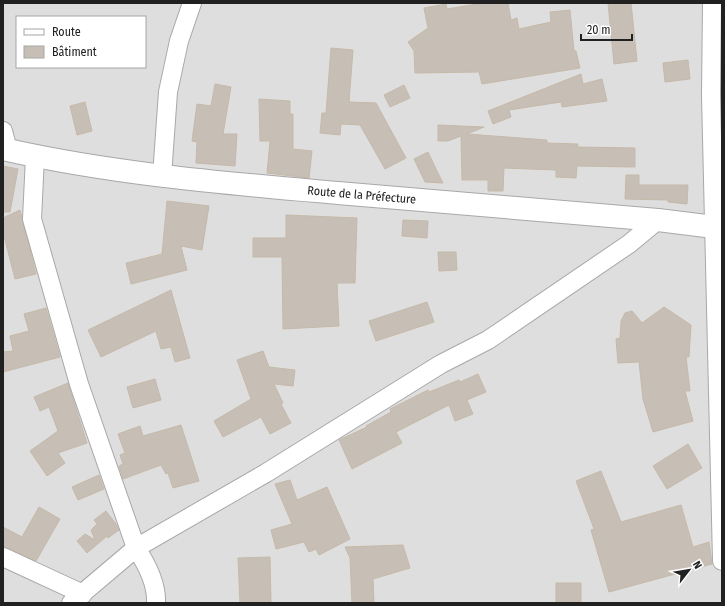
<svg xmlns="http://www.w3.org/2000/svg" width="725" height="606" viewBox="0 0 725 606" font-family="'Fira Sans Condensed',sans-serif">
	<rect width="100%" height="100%" fill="#f2f0e7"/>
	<path fill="#dfdede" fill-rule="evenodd" d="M3,3H722V603H3ZM17,17H145V67H17Z"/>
	<path fill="#c7bfb6" stroke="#c5b9a8" d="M483,3H508L511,20L517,18L519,29L551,22L550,12L570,10L574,51H576L580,68L482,84L479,72L415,73L414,51L408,42L428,28L424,8L446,4L447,9Z
		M608,3H631L637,61L614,64Z
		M331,48L353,50L349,102L376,103L406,158L385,169L360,125L341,124L340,135L320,133L322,113H326Z
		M688,60L690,79L665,82L663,63Z
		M581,74L583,84L602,79L607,101L562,107L561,102L509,110L511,117L493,124L488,111Z
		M215,84L231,87L223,134H237L235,166L196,163L197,142L192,141L197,104L211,106Z
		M404,85L410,98L390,107L384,95Z
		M259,99L290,101V114H293V149L312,151L309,178L267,173L270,141H260Z
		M85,102L92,131L77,135L70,106Z
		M438,125L484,127L467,134L547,140V143L578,144L577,147L635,148V167L577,166L576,178L556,177V170L504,168L503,191H488V180H462L461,136L448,141H438Z
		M428,152L437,171L443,183L425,182L414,159Z
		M3,166L18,169L10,212H3Z
		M626,175H639V185H688L687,204L668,202V200L625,199Z
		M167,201L209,206L202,250L181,246L187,270L131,284L126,263L162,254Z
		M20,210L36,274L15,279L3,232V218Z
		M286,215L357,218L355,283H337L339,326L283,329L282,257H253V238H286Z
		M403,220L428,221L427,238L402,236Z
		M438,252H456L457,270L439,271Z
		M171,290L190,358L175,362L171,347L161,349L156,331L101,357L88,330Z
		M427,302L434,322L376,341L369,321Z
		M664,307L691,325L689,357H686L690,391H685L693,421L653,432L643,399L639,362L618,363L616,339L620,338L621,321L625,313L632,311L642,323Z
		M46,308L60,357L3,372V352L13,351L10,336L29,331L24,314Z
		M263,351L269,367L295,370L293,386L274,384L283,403L281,404L291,423L270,434L261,417L223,437L214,421L251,399L237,360Z
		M478,374L486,392L467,400L473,414L455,421L449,405L396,432L402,443L352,469L339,440L367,427L366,426L391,412L390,409L428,390L429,392L459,380L460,382Z
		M155,379L161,400L133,408L127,387Z
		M68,383L87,443L58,453L65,463L47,476L30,451L58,431L49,407L40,411L34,397Z
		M181,425L199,481L173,488L168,473L166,474L161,465L123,479L119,466L123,464L120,455L125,453L118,434L140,426L143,436Z
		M688,444L702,468L667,489L653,466Z
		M601,471L621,522L681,505L693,547L709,542L712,564L609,592L591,530L594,529L576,481Z
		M99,475L104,489L78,500L72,487Z
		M290,480L297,500L327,487L350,539L319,555L316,549L309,552L304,542L276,549L271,530L292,524L275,484Z
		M39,507L60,519L36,561L3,546V527L22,537Z
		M106,511L116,524L119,530L108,538L107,536L87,553L77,541L85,534L95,540L91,530L97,524L94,520Z
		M403,545L410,568L373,579L374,603H352L350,558L345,547Z
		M270,557L271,603H240L238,558Z
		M556,583H581V603H556Z"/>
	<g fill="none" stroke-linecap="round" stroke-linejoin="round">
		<g stroke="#a8a8a8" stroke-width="20">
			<path id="minor" d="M712,3L711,95L722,561
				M3,131L8,150
				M35,157L32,219L79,384L136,548C146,563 157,584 156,603
				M162,176L168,92L179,41L192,3
				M3,557L83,594
				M71,603L136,548L266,473L441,364L488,340L629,244L658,220"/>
		</g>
		<g stroke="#a8a8a8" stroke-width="24">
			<g id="tertiary">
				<path id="s1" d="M3,149C113,174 225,183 338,193C444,202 551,211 658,220L722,228"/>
			</g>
		</g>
		<use href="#minor" stroke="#fff" stroke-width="18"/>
		<use href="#tertiary" stroke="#fff" stroke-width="22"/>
	</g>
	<g text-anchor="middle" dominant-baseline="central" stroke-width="3.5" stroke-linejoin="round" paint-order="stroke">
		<g font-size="12" fill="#212121" stroke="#fff">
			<text stroke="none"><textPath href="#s1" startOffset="362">Route de la Préfecture</textPath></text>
		</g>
	</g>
	<rect width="725" height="606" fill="none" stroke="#212121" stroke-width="8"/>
	<rect x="16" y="16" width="130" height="52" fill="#ffffff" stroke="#a6a6a6"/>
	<rect x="24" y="29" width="20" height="6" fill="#ffffff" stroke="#a6a6a6"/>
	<text x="52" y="36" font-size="12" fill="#212121">Route</text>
	<rect x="24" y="46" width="20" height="12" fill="#c7bfb6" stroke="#a6a6a6"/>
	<text x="52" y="56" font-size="12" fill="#212121">Bâtiment</text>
	<g transform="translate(689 570) rotate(59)" stroke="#ffffff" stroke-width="3" paint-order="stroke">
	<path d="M0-3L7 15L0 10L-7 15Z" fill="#212121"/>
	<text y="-6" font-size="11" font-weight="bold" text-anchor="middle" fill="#212121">N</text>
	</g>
	<path d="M581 34v6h51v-6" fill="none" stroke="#212121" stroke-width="2"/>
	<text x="587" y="34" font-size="12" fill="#212121" stroke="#ffffff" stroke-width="3" paint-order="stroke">20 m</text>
</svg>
